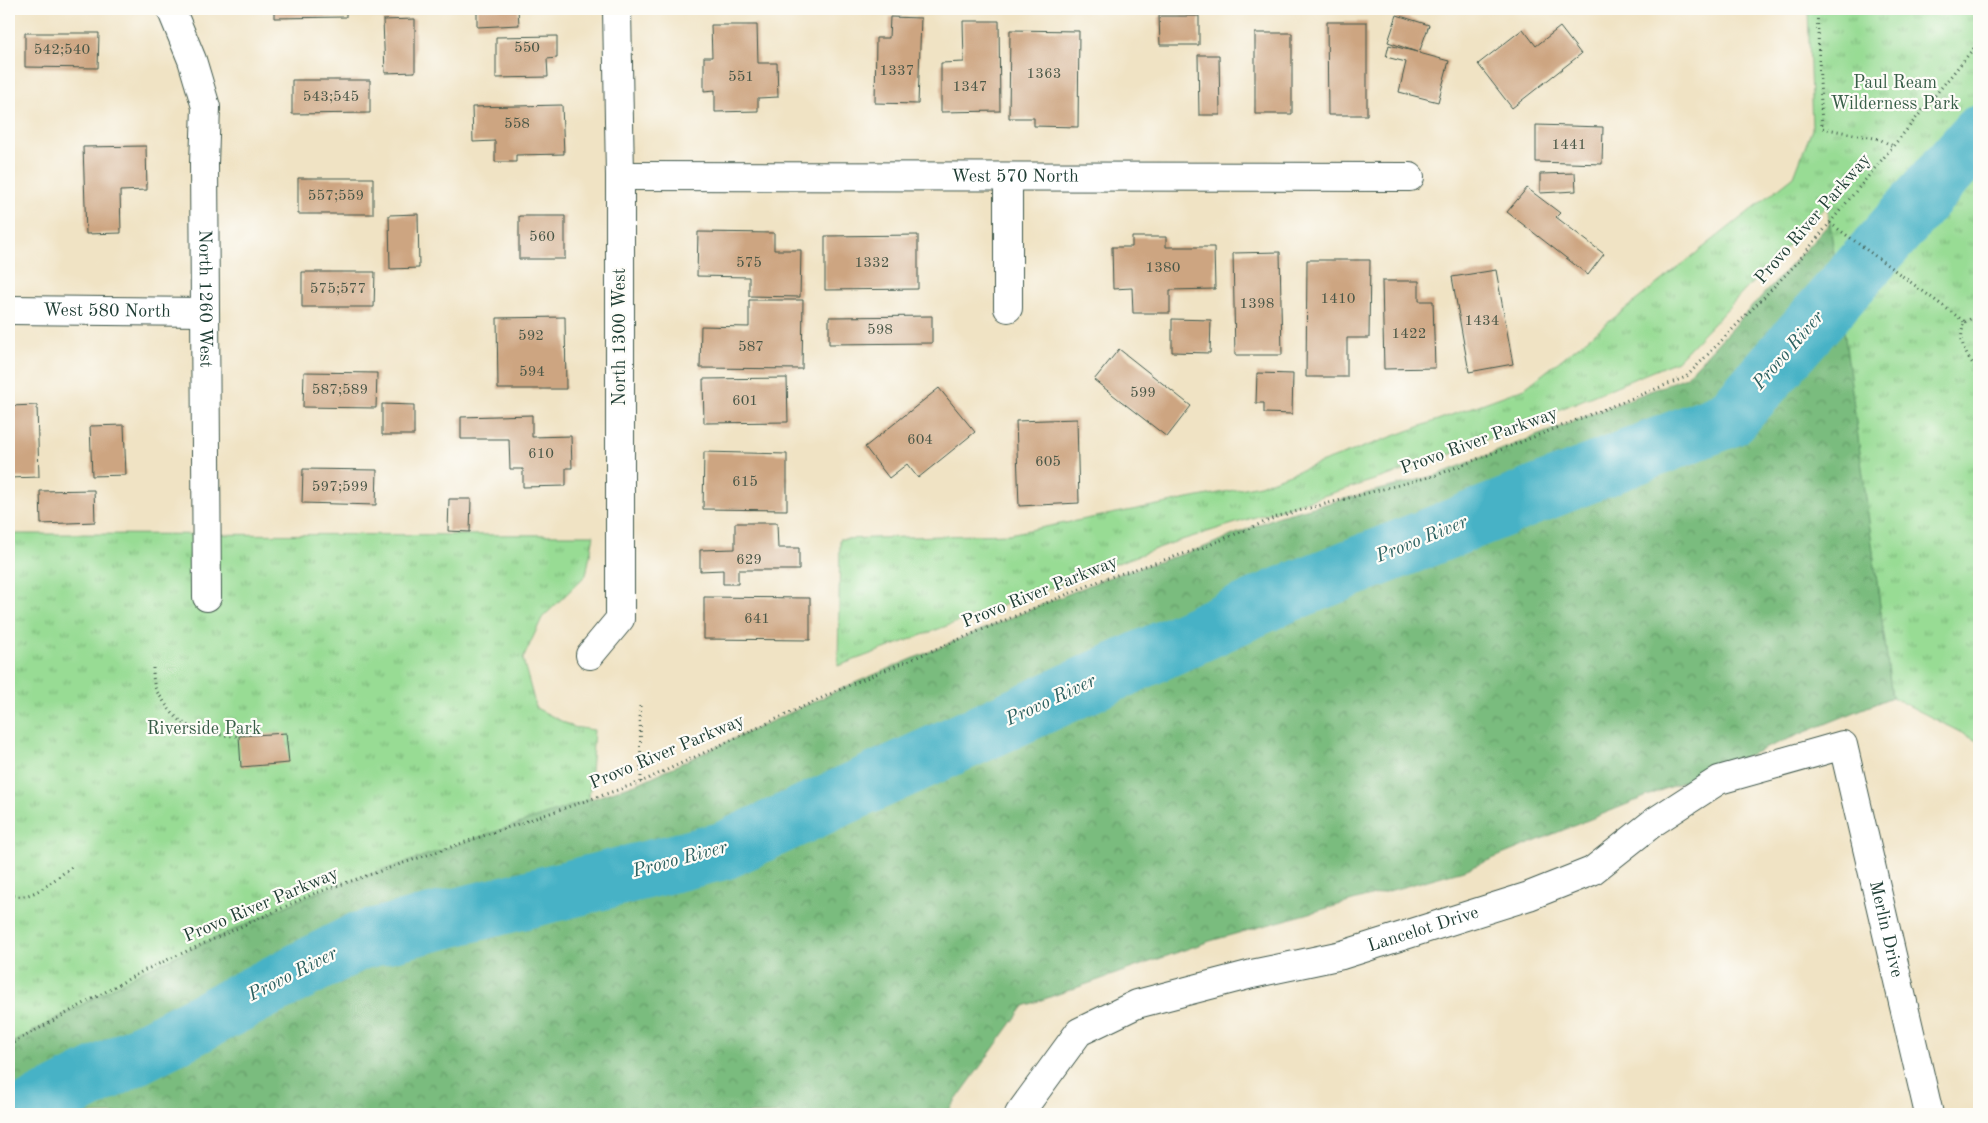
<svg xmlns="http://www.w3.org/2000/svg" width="1988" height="1123" viewBox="0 0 1988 1123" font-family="'Old Standard TT',serif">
	<defs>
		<pattern id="grass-tufts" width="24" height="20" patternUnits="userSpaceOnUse" patternTransform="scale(1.25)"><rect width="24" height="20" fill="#98dc94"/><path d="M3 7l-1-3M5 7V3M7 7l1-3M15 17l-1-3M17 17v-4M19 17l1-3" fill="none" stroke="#7bb47a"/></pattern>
		<pattern id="forest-crowns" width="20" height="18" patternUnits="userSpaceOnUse" patternTransform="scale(1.25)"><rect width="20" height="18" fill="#7abc7e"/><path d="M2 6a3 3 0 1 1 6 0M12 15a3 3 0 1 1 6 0" fill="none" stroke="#639a68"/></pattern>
	</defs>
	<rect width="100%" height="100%" fill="#fdfcf7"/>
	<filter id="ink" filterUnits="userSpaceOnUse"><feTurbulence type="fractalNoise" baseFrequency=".02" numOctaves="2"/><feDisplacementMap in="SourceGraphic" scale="10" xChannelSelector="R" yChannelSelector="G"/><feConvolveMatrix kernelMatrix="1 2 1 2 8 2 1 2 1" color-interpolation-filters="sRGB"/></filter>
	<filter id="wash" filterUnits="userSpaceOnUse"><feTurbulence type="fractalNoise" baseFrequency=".0096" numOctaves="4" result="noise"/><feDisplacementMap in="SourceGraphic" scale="20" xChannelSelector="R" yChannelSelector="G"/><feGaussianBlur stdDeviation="1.12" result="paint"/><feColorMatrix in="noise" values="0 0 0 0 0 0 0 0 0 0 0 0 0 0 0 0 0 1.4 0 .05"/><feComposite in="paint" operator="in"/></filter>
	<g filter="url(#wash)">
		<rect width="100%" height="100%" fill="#f0e3c4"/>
		<path fill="url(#grass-tufts)" stroke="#5c8c64" d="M1808,9H1979V742L1892,697L1827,205L1677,361L1432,462L1172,543L838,666L840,539L1009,534L1260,485L1525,388L1794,176L1812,129Z
			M9,534L594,535L586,575L542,618L523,659L536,708L573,727L594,730L589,801L313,894L143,971L9,1045Z"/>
		<path fill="url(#forest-crowns)" stroke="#4c7c59" d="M1830,223L1892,697L1467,869L1210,941L1024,1006L946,1114H9V1045L143,971L313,894L641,782L852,684L1104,579L1202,548L1279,516L1437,475L1686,377Z"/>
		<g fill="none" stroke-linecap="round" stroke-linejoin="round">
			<path stroke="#47b2c6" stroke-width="58" d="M23,1114L359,941L723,851L1281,596L1730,418L1979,134"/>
		</g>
		<g id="blocks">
			<path fill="#cda581" d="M274,9H346V17L274,18Z
				M477,9H518L519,25L477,27Z
				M1397,15L1429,25L1419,53L1449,61L1438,102L1399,92L1406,62L1386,57L1389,45L1417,52L1388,42Z
				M1159,16H1199V45H1160Z
				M890,17L921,18L918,104L875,103L876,38H889Z
				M415,19V72L385,73L383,20Z
				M963,21H999L1000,111L941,112V63L964,62Z
				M1327,22H1367V115H1328Z
				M711,25H757L758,63H777L778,97L758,98V111L715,112V90L704,91V57H712Z
				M1560,27L1581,54L1512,108L1478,64L1523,29L1536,46Z
				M1010,30L1079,31L1078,127L1034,126V118H1009Z
				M25,33H99L98,68L25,67Z
				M1255,33H1292V114H1255Z
				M557,36V58L547,59L548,77L496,78V37Z
				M1198,55H1219L1220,115H1199Z
				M292,80H370V113L292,114Z
				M562,105L564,154L516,155V162H495V141L473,142L472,107Z
				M1536,125L1603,127L1602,164L1536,162Z
				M146,146L147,190L120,191L121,233L86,234L83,147Z
				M1575,173L1576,191L1540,193V174Z
				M298,178H373V214H298Z
				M1527,188L1560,213L1556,217L1604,254L1588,275L1507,212Z
				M418,214L419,268L390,269L389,215Z
				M519,216H565V259H519Z
				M698,232L774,233V250H801L800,297L749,296V277L697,276Z
				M918,235V289L825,290V236Z
				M1132,237H1166V247H1214L1215,289L1170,290V313H1133L1132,288L1113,289L1112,247H1132Z
				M1280,252L1282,355H1235L1233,253Z
				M1307,260H1370L1369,338H1347V377H1306Z
				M1496,270L1513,364L1469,372L1452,277Z
				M302,272H375L374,307H302Z
				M1382,281H1419V301H1433L1435,368L1384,369Z
				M749,300H803L802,369L700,368L701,326L749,327Z
				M932,316V343L829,344V317Z
				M565,317L566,389H498L497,318Z
				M1172,319L1211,320L1210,353L1172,352Z
				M1119,349L1191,406L1167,437L1094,380Z
				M304,372L377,373L376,408L303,407Z
				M1257,373L1293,374L1292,414L1264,413V403H1256Z
				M787,378L788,422L704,423L703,379Z
				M939,388L975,432L918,478L907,464L889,478L865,447Z
				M382,404L414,405V435H382Z
				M37,405L39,477L9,478V406Z
				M532,415V437L571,436L572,468H566V486L523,487V469H510L509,439H461V417Z
				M1077,419L1079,503L1019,506L1016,421Z
				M124,425L126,475L92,476L90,426Z
				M704,452L787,454V510L703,509Z
				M303,469L377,470L376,505L302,503Z
				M94,490L95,522L41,524L40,491Z
				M449,499H471L470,532L448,531Z
				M735,523H777L778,548H799V570H738V584H723V570L700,571V550L735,549Z
				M1979,570V582L1973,575Z
				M704,597L810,598V640L704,639Z
				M286,733L289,763L241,767L239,736Z"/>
		</g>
	</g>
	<g filter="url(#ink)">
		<use href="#blocks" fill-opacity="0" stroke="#3e564a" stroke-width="1"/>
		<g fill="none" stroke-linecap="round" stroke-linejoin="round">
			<g stroke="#3e564a" stroke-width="30">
				<g id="minor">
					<path id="s1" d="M171,9L192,60L206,107L204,164L207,597"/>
					<path id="s2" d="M620,176L1410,177"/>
					<path d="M1008,308V178"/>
					<path id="s3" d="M9,310L205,312"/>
					<path d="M590,655L620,619V176L617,9"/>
					<path id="s4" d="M1019,1114L1079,1032L1137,1004L1252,974L1342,955L1529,896L1592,871L1654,822L1719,780L1843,745L1929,1114"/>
				</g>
			</g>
			<path stroke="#3e564a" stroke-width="3" stroke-dasharray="1 4" stroke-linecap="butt" d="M1817,9L1822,128L1879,139L1893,146
				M1830,223L1965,322C1956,340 1967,358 1979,371
				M1965,322L1979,314
				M153,668C153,674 153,681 155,687C156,691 160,696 163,700C181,731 206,735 239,736
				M640,706L641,782
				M9,894C31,904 55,878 73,866
				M9,1045L143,971L313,894L641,782L852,684L1104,579L1202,548L1279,516L1437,475L1686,377L1795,265L1979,42"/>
			<use href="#minor" stroke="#fff" stroke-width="28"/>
		</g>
	</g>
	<g text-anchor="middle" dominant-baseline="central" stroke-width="4.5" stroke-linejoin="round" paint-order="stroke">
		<g font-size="15" fill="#4a5747">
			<text x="527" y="48">550</text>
			<text x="62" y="50">542;540</text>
			<text x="897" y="71">1337</text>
			<text x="1044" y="74">1363</text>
			<text x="741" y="77">551</text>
			<text x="970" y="87">1347</text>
			<text x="331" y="97">543;545</text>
			<text x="517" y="124">558</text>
			<text x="1569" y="145">1441</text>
			<text x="336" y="196">557;559</text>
			<text x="542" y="237">560</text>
			<text x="749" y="263">575</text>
			<text x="872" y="263">1332</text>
			<text x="1163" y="268">1380</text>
			<text x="338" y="289">575;577</text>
			<text x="1338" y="299">1410</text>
			<text x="1257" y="304">1398</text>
			<text x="1482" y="321">1434</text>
			<text x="880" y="330">598</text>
			<text x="1409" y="334">1422</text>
			<text x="531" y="336">592</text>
			<text x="751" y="347">587</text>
			<text x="532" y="372">594</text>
			<text x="340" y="390">587;589</text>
			<text x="1143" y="393">599</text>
			<text x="745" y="401">601</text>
			<text x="920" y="440">604</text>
			<text x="541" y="454">610</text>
			<text x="1048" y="462">605</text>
			<text x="745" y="482">615</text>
			<text x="340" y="487">597;599</text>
			<text x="749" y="560">629</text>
			<text x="757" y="619">641</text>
		</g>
		<g font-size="18" fill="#375d47" stroke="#fdfcf7">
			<text x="1895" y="83">Paul Ream<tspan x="1895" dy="21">Wilderness Park</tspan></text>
			<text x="204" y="729">Riverside Park</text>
		</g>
		<g font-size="18" fill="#1f3d34" stroke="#fdfcf7">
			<text stroke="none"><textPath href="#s2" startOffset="395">West 570 North</textPath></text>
			<text transform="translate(1813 219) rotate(-49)">Provo River Parkway</text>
			<text stroke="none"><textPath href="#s1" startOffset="296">North 1260 West</textPath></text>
			<text stroke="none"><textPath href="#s3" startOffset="98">West 580 North</textPath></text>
			<text transform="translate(620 337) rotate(-90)">North 1300 West</text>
			<text transform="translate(1479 441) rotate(-20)">Provo River Parkway</text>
			<text transform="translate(1040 592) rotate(-22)">Provo River Parkway</text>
			<text transform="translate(667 752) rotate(-23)">Provo River Parkway</text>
			<text transform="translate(261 905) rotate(-23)">Provo River Parkway</text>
			<text stroke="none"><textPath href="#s4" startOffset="462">Lancelot Drive</textPath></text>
			<text stroke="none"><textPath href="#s4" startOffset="1115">Merlin Drive</textPath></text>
		</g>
		<g font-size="19" font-style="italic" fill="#2b6060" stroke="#fdfcf7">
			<text transform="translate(1789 351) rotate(-49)">Provo River</text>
			<text transform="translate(1422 540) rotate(-22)">Provo River</text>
			<text transform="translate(1051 701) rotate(-25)">Provo River</text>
			<text transform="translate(680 860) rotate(-15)">Provo River</text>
			<text transform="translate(293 975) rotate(-27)">Provo River</text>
		</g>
	</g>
	<rect width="1988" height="1123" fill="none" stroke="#fdfcf7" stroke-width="30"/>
</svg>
